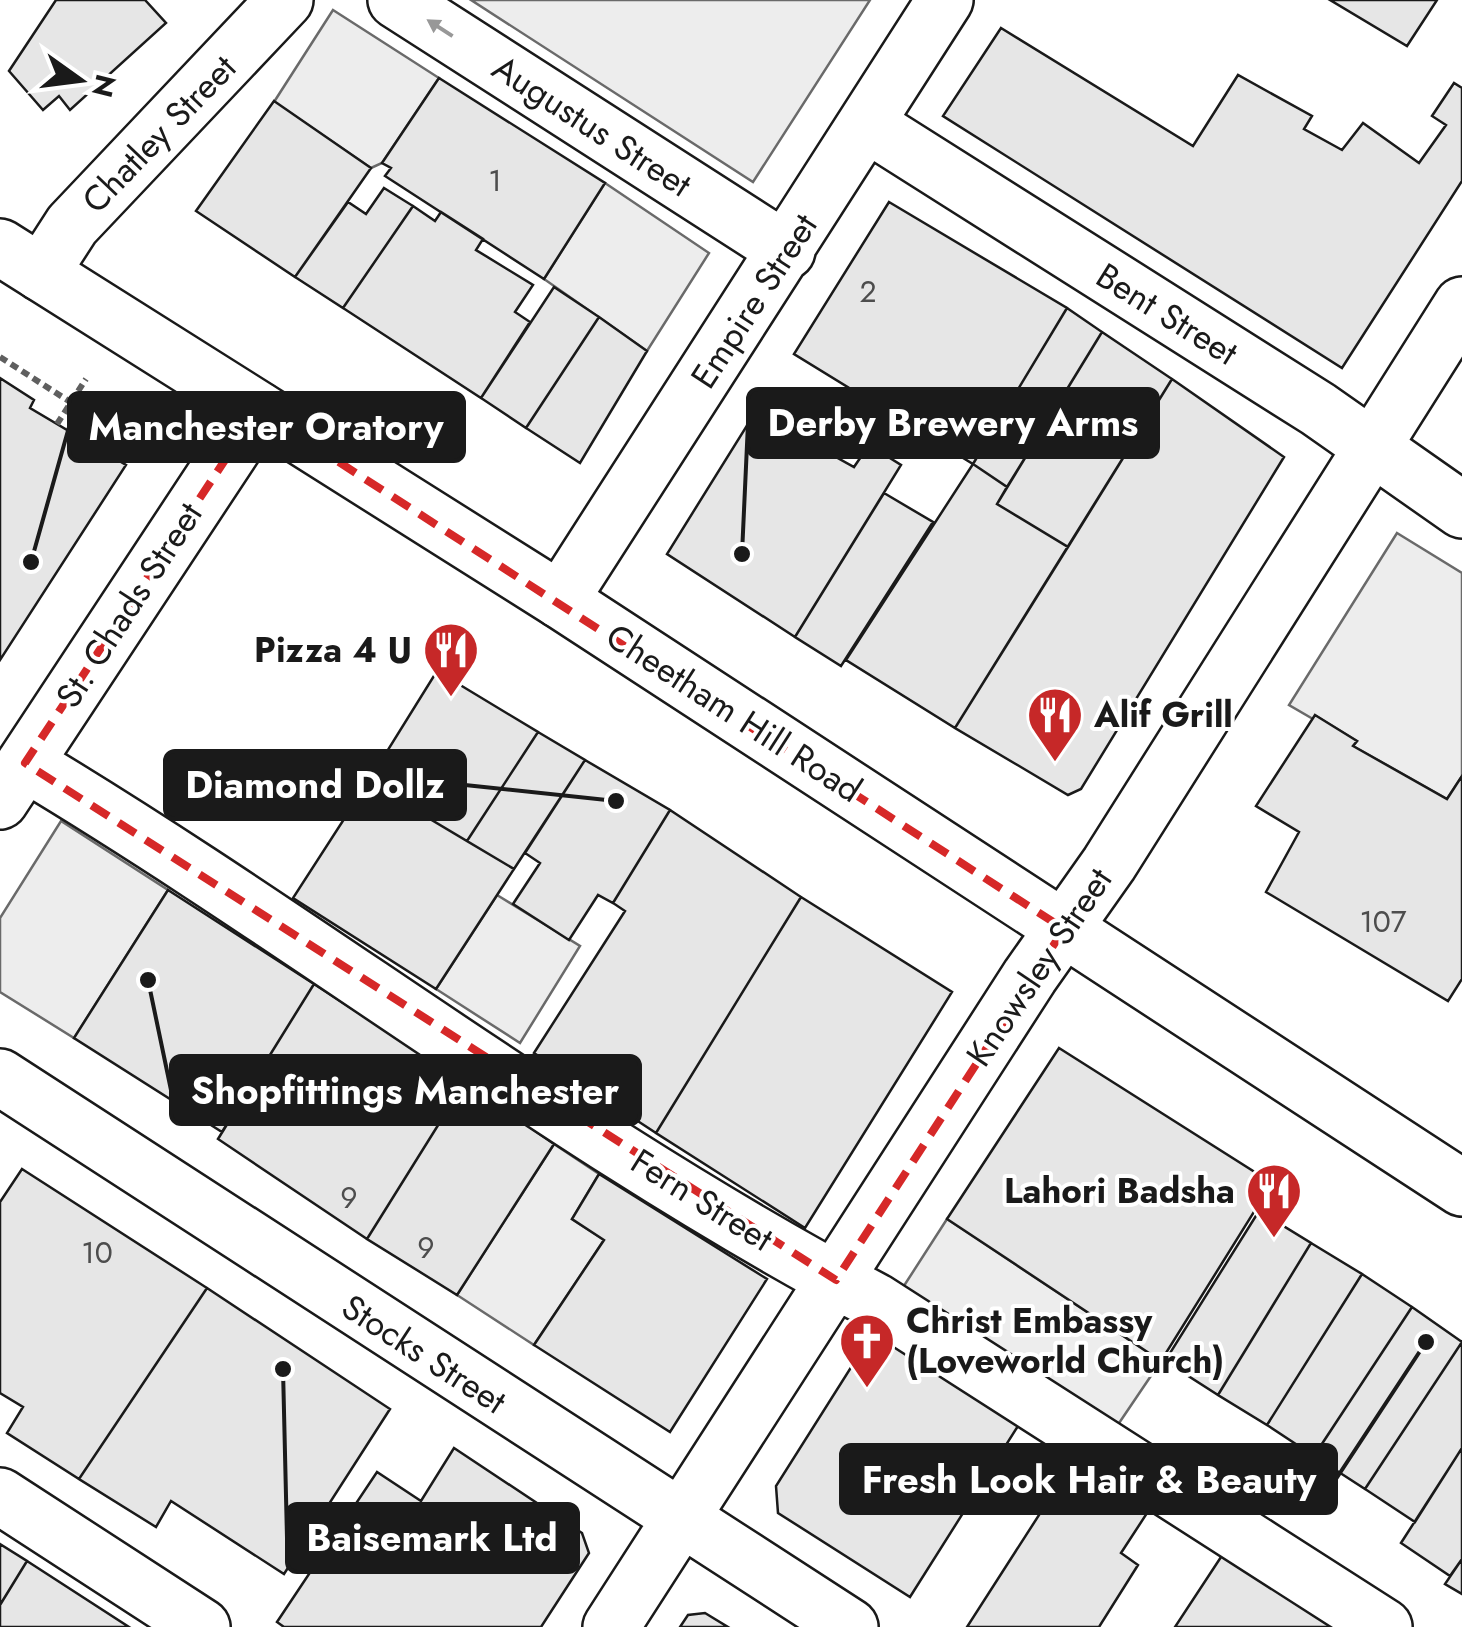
<svg xmlns="http://www.w3.org/2000/svg" width="1462" height="1627" viewBox="0 0 1462 1627" font-family="Jost,sans-serif">
	<rect width="100%" height="100%" fill="#fff"/>
	<path fill="#ededed" stroke="#6a6a6a" stroke-width="2.5" d="M471,0H870L753,182Z
		M333,10L439,78L382,163L371,168L274,102Z
		M605,183L709,253L647,351L544,279Z
		M1397,533L1462,573V776L1447,799L1353,746L1357,741L1316,716L1313,719L1289,705Z
		M61,821L168,890L74,1038L0,992V918Z
		M497,895L580,946L520,1043L436,989Z
		M554,1144L599,1174L572,1219L604,1240L534,1345L457,1295Z
		M947,1219L1161,1361L1113,1432L900,1292Z"/>
	<path fill="#e6e6e6" stroke="#1a1a1a" stroke-width="2.5" d="M56,0H145L166,23L70,110L59,96L43,110L9,71Z
		M1330,0H1437L1407,46Z
		M1001,28L1193,146L1238,75L1312,116L1304,129L1342,150L1363,123L1419,163L1446,125L1432,116L1454,83L1462,88V181L1342,368L943,116Z
		M439,78L605,183L544,279L385,176L391,168L382,163Z
		M274,101L371,168L295,277L196,211Z
		M384,188L413,206L343,308L295,277L348,202L366,214Z
		M889,202L1067,308L973,464L794,354Z
		M413,206L435,221L441,212L483,239L476,250L533,285L515,312L530,322L481,398L343,308Z
		M554,287L599,317L526,428L481,398Z
		M1067,308L1102,332L1007,487L973,464Z
		M599,317L647,351L580,463L526,428Z
		M1102,332L1172,379L1068,547L997,504Z
		M0,378L34,400L30,408L126,465L0,660Z
		M1172,379L1284,457L1081,789L1068,795L955,728Z
		M809,397L855,427L836,457L854,467L869,445L901,465L795,637L667,554L761,403L790,425Z
		M973,464L1007,487L997,504L1068,547L955,728L846,660Z
		M884,493L933,522L841,666L795,637Z
		M437,671L538,732L467,841L368,782Z
		M1315,715L1357,741L1353,746L1447,799L1462,776V979L1448,1001L1266,892L1299,832L1256,806Z
		M538,732L585,760L514,869L467,841Z
		M585,760L670,810L613,903L598,895L569,940L513,904L540,863L525,853Z
		M368,782L514,869L436,989L293,898Z
		M670,810L801,897L656,1133L534,1053L625,911L613,903Z
		M168,890L314,984L222,1132L74,1038Z
		M801,897L952,992L805,1228L656,1133Z
		M314,984L465,1082L367,1239L218,1139Z
		M1059,1048L1272,1183L1161,1361L947,1219Z
		M465,1082L554,1144L457,1295L367,1239Z
		M22,1169L207,1288L79,1479L7,1433L23,1407L0,1393V1202Z
		M599,1174L767,1279L670,1432L534,1345L604,1240L572,1219Z
		M1259,1211L1311,1243L1218,1395L1165,1361Z
		M1311,1243L1362,1274L1267,1425L1218,1395Z
		M1362,1274L1412,1307L1314,1456L1267,1425Z
		M207,1288L390,1409L284,1574L171,1501L156,1527L79,1479Z
		M1412,1307L1462,1342L1365,1489L1314,1456Z
		M874,1331L1018,1426L910,1597L778,1513L776,1486Z
		M1462,1342V1448L1415,1522L1365,1489Z
		M454,1448L582,1533L589,1553L541,1627H284L277,1622L377,1472L421,1501Z
		M1462,1448V1559L1450,1576L1401,1543Z
		M1075,1459L1151,1507L1121,1553L1138,1565L1099,1627H967Z
		M0,1544L27,1561L0,1605Z
		M1223,1554L1342,1627H1175Z
		M1462,1559V1594L1445,1584Z
		M27,1561L129,1627H0V1605Z
		M705,1613L728,1627H680L688,1615Z"/>
	<g fill="none" stroke-linecap="round" stroke-linejoin="round">
		<g stroke="#1a1a1a" stroke-width="60">
			<path id="minor" d="M396,0L787,251
				M867,124L1318,409L1462,510
				M41,273L72,225L285,0
				M560,600L945,0
				M25,763C312,935 578,1145 875,1301L1384,1627
				M0,801L258,410
				M0,1077L850,1627
				M0,1496L202,1627
				M611,1627L1030,976L1109,864L1462,305"/>
		</g>
		<g stroke="#1a1a1a" stroke-width="60">
			<path id="trunk" d="M0,247L560,600L1462,1188"/>
		</g>
		<path stroke="#5f5f5f" stroke-width="6" stroke-dasharray="8 5" stroke-linecap="butt" d="M0,357L142,448
			M57,424L86,379"/>
		<use href="#minor" stroke="#fff" stroke-width="55"/>
		<use href="#trunk" stroke="#fff" stroke-width="55"/>
	</g>
	<defs><path id="oneway-solid" d="M-6-.8H1V-3.2L6.5 0L1 3.2V.8H-6Z" transform="scale(2.5)"/></defs>
	<use fill="#989898" href="#oneway-solid" transform="translate(440 28) rotate(-147)"/>
	<path fill="none" stroke="#d62828" stroke-width="8" stroke-dasharray="20 12" stroke-linejoin="round" d="M258,410L1064,929L836,1280L25,763Z"/>
	<defs>
		<g id="restaurant-pin" transform="scale(2.875)"><path d="M0 17L-7.5 6A9.5 9.5 0 1 1 7.5 6Z" fill="#c62828" stroke="#fff"/><path d="M-5-6h1v4h1v-4h1v4h1v-4h1v5L-1.5 .5V6h-2V.5L-5-1ZM5-6V6H3V1.5H1.5Q1.5-4 5-6Z" fill="#fff"/></g>
		<g id="church-pin" transform="scale(2.875)"><path d="M0 17L-7.5 6A9.5 9.5 0 1 1 7.5 6Z" fill="#c62828" stroke="#fff"/><path d="M-1.2-6h2.4v3.5h3.3v2.4h-3.3V6h-2.4V-.1h-3.3v-2.4h3.3Z" fill="#fff"/></g>
	</defs>
	<g fill-rule="evenodd">
		<use href="#restaurant-pin" x="451" y="650"/>
		<use href="#restaurant-pin" x="1055" y="715"/>
		<use href="#restaurant-pin" x="1274" y="1191"/>
		<use href="#church-pin" x="867" y="1341"/>
	</g>
	<g text-anchor="middle" dominant-baseline="central" stroke-width="8" stroke-linejoin="round" paint-order="stroke">
		<g font-size="30" fill="#4d4d4d">
			<text x="495" y="180">1</text>
			<text x="868" y="291">2</text>
			<text x="1383" y="921">107</text>
			<text x="349" y="1197">9</text>
			<text x="426" y="1247">9</text>
			<text x="97" y="1252">10</text>
		</g>
		<g font-size="35" fill="#1a1a1a" stroke="#fff">
			<text transform="translate(592 126) rotate(33)">Augustus Street</text>
			<text transform="translate(159 134) rotate(-46)">Chatley Street</text>
			<text transform="translate(754 301) rotate(-57)">Empire Street</text>
			<text transform="translate(1167 314) rotate(32)">Bent Street</text>
			<text transform="translate(129 605) rotate(-57)">St. Chads Street</text>
			<text transform="translate(734 713) rotate(33)">Cheetham Hill Road</text>
			<text transform="translate(1039 967) rotate(-56)">Knowsley Street</text>
			<text transform="translate(702 1200) rotate(32)">Fern Street</text>
			<text transform="translate(424 1354) rotate(33)">Stocks Street</text>
		</g>
		<g font-size="35" font-weight="bold" fill="#1a1a1a" stroke="#fff" text-anchor="end">
			<text x="412" y="650">Pizza 4 U</text>
			<text x="1094" y="715" text-anchor="start">Alif Grill</text>
			<text x="1235" y="1191">Lahori Badsha</text>
			<text x="906" y="1321" text-anchor="start">Christ Embassy<tspan x="906" dy="40">(Loveworld Church)</tspan></text>
		</g>
	</g>
	<path fill="none" stroke="#1a1a1a" stroke-width="4" d="M742 554L748 423M31 562L69 427M616 801L465 785M148 980L171 1090M1426 1342L1336 1479M283 1369L287 1538"/>
	<g fill="#1a1a1a" stroke="#fff" stroke-width="4">
		<circle cx="742" cy="554" r="10"/>
		<circle cx="31" cy="562" r="10"/>
		<circle cx="616" cy="801" r="10"/>
		<circle cx="148" cy="980" r="10"/>
		<circle cx="1426" cy="1342" r="10"/>
		<circle cx="283" cy="1369" r="10"/>
	</g>
	<g fill="#1a1a1a" stroke="#1a1a1a" stroke-width="4">
		<rect x="748" y="389" width="410" height="68" rx="10"/>
		<rect x="69" y="393" width="395" height="68" rx="10"/>
		<rect x="165" y="751" width="300" height="68" rx="10"/>
		<rect x="171" y="1056" width="469" height="68" rx="10"/>
		<rect x="841" y="1445" width="495" height="68" rx="10"/>
		<rect x="287" y="1504" width="291" height="68" rx="10"/>
	</g>
	<g font-size="38" text-anchor="middle" font-weight="bold" fill="#fff">
		<text x="953" y="436">Derby Brewery Arms</text>
		<text x="266" y="440">Manchester Oratory</text>
		<text x="315" y="798">Diamond Dollz</text>
		<text x="405" y="1104">Shopfittings Manchester</text>
		<text x="1089" y="1493">Fresh Look Hair &amp; Beauty</text>
		<text x="432" y="1551">Baisemark Ltd</text>
	</g>
	<g transform="translate(80 80) rotate(104)" stroke="#ffffff" stroke-width="8" paint-order="stroke">
	<path d="M0-8L18 38L0 25L-18 38Z" fill="#1a1a1a"/>
	<text y="-15" font-size="28" font-weight="bold" text-anchor="middle" fill="#1a1a1a">N</text>
	</g>
</svg>
